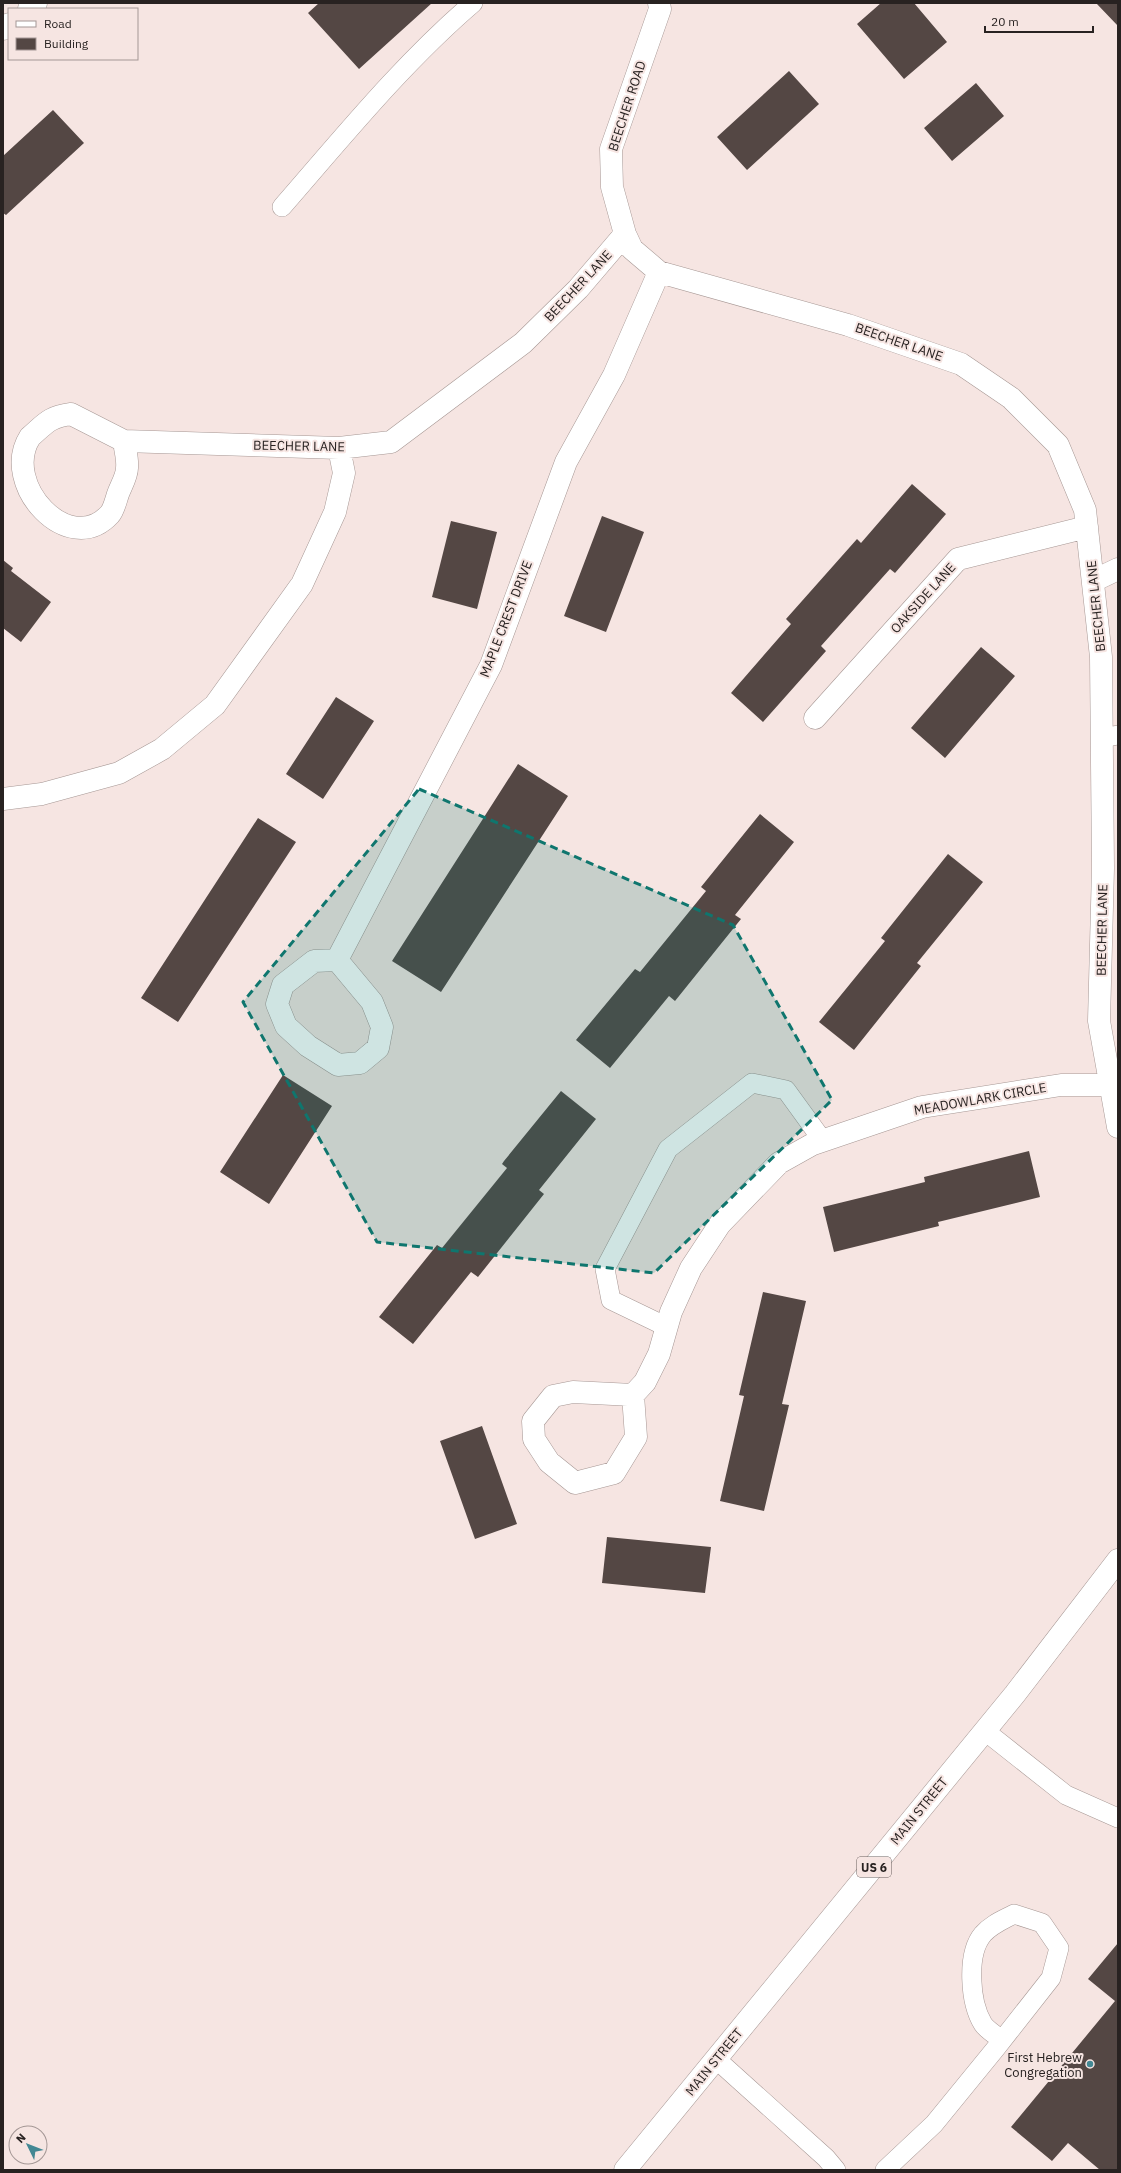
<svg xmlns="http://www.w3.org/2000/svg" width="1121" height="2173" viewBox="0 0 1121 2173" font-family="'IBM Plex Sans',sans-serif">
	<rect width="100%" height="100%" fill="#f6e5e2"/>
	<path fill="#544744" d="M319,3H432L359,69L308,13Z
		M881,3H914L947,42L904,79L857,24Z
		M1096,3H1118V26Z
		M789,71L819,104L747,170L717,137Z
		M976,83L1004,116L952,161L924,128Z
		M53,110L84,143L6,215L3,213V156Z
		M912,484L946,514L895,573L890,569L821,646L826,651L763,722L731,693L791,624L786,619L857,539L861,543Z
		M602,516L644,532L606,632L564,616Z
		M451,521L497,532L477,609L432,597Z
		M3,560L13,568L11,571L51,602L21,642L3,628Z
		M981,647L1015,676L945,758L911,728Z
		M336,697L374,721L323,799L286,774Z
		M518,764L568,796L441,992L392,961Z
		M760,814L794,842L735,915L741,919L675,1001L669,996L610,1068L576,1040L635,969L640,972L706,891L701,887Z
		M258,818L296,842L178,1022L141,998Z
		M948,854L983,882L917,963L921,966L854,1050L819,1022L885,941L881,938Z
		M283,1075L332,1106L269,1204L220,1172Z
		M561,1091L596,1119L539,1190L544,1194L478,1277L471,1272L413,1344L379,1317L437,1245L442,1248L507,1168L502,1164L504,1161Z
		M1029,1151L1040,1197L938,1222L939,1226L834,1252L823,1207L925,1182L924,1177Z
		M763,1292L806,1301L782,1404L789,1405L764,1511L720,1501L744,1396L739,1395Z
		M482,1426L517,1524L475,1539L440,1441Z
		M607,1537L711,1547L705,1593L602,1583Z
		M1118,1943V2170H1100L1068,2143L1052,2161L1011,2127L1115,2001L1088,1979Z"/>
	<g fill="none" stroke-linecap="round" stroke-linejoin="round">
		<g stroke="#a69794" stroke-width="20">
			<path id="lane" d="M282,207C343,137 402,64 473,3
				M1102,738L1118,735
				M667,1327L611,1300L605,1269L668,1149L752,1083L786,1090L823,1141
				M985,1731L1066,1795L1118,1818
				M716,2059L826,2158L836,2170
				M885,2170L934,2124L996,2048L1051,1978L1059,1948L1042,1923L1014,1914C1003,1920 992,1924 983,1934C966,1954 970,2003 983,2024C987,2030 997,2036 1002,2040"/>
		</g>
		<g stroke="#a69794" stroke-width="23">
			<path id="street" d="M659,3L660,9L611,149L612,187L625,234L632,249L659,272L848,325L961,364L1011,398L1058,445L1085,510L1101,657L1103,868L1099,1021L1118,1127
				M29,9L36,3
				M3,29L9,24
				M71,414L124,441C125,450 128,459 127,468C127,476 121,486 118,494C116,500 114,509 110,514C69,559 0,484 30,437C46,423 49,417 71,414Z
				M124,441L339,448L391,442L523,343L578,289L625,234
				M1093,581L1118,569
				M815,718L958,559L1087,527
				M3,799L42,794L119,773L162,749L215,705L302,584L335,512L344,473L339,448
				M337,960L491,665L566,462L614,375L659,272
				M337,960L372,1002L382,1027L378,1048L360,1063L338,1065L308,1046L286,1026L277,1004L283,985L314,961Z
				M573,1392L633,1395L636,1437L614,1473L575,1483L549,1462L534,1439L533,1421L553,1396Z
				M633,1395L645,1382L659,1354L671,1312L691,1268L720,1224L779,1163L813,1144L922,1107L1061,1085H1111"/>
		</g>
		<g stroke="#a69794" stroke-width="23">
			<path id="primary" d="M625,2170L1015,1694L1118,1560"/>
		</g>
		<use href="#lane" stroke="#fff" stroke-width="19"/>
		<use href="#street" stroke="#fff" stroke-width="22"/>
		<use href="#primary" stroke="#fff" stroke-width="22"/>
	</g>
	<path fill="#0f766e" fill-opacity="0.2" stroke="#0f766e" stroke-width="3" stroke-dasharray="8 5" stroke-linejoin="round" d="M419,789L733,925L832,1100L654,1273L377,1242L243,1002Z"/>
	<circle fill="#438894" stroke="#f6e5e2" stroke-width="1.5" cx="1090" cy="2064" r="4"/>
	<g text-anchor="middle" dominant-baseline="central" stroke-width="4" stroke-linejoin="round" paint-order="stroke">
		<rect fill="#f6e5e2" stroke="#665c5b" stroke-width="1" x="857" y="1857" width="34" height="20" rx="3"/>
		<g font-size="12" font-weight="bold" fill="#282221">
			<text x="874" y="1867">US 6</text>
		</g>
		<g font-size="13" fill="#282221" stroke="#f6e5e2">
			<text transform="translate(627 106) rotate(-72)">BEECHER ROAD</text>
			<text transform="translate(578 286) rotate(-47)">BEECHER LANE</text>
			<text transform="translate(899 342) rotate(19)">BEECHER LANE</text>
			<text transform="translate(299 446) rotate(1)">BEECHER LANE</text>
			<text transform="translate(923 598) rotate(-48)">OAKSIDE LANE</text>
			<text transform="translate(1096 606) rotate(-96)">BEECHER LANE</text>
			<text transform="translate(506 619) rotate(-69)">MAPLE CREST DRIVE</text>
			<text transform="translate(1102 930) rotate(-89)">BEECHER LANE</text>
			<text transform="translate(980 1099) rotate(-10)">MEADOWLARK CIRCLE</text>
			<text transform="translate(919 1811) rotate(-51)">MAIN STREET</text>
			<text transform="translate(714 2062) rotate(-51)">MAIN STREET</text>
		</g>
		<g font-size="13" fill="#282221" stroke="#f6e5e2" text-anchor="end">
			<text x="1082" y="2057">First Hebrew<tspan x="1082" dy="15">Congregation</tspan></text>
		</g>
	</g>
	<rect width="1121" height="2173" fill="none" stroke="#282221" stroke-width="8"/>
	<rect x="8" y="8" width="130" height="52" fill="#f6e5e2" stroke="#a49795"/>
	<rect x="16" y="21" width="20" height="6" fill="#ffffff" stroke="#a49795"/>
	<text x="44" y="28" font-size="12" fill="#282221">Road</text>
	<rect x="16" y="38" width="20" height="12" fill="#544744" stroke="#a49795"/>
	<text x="44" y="48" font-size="12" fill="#282221">Building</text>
	<g transform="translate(28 2145) rotate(313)"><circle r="19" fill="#f6e5e2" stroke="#a49795"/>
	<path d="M0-3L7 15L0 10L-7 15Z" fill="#438894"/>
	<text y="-6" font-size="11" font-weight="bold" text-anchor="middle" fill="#282221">N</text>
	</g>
	<path d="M985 26v6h108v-6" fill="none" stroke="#282221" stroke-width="2"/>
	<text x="991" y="26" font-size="12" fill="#282221" stroke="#f6e5e2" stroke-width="3" paint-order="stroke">20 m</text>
</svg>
